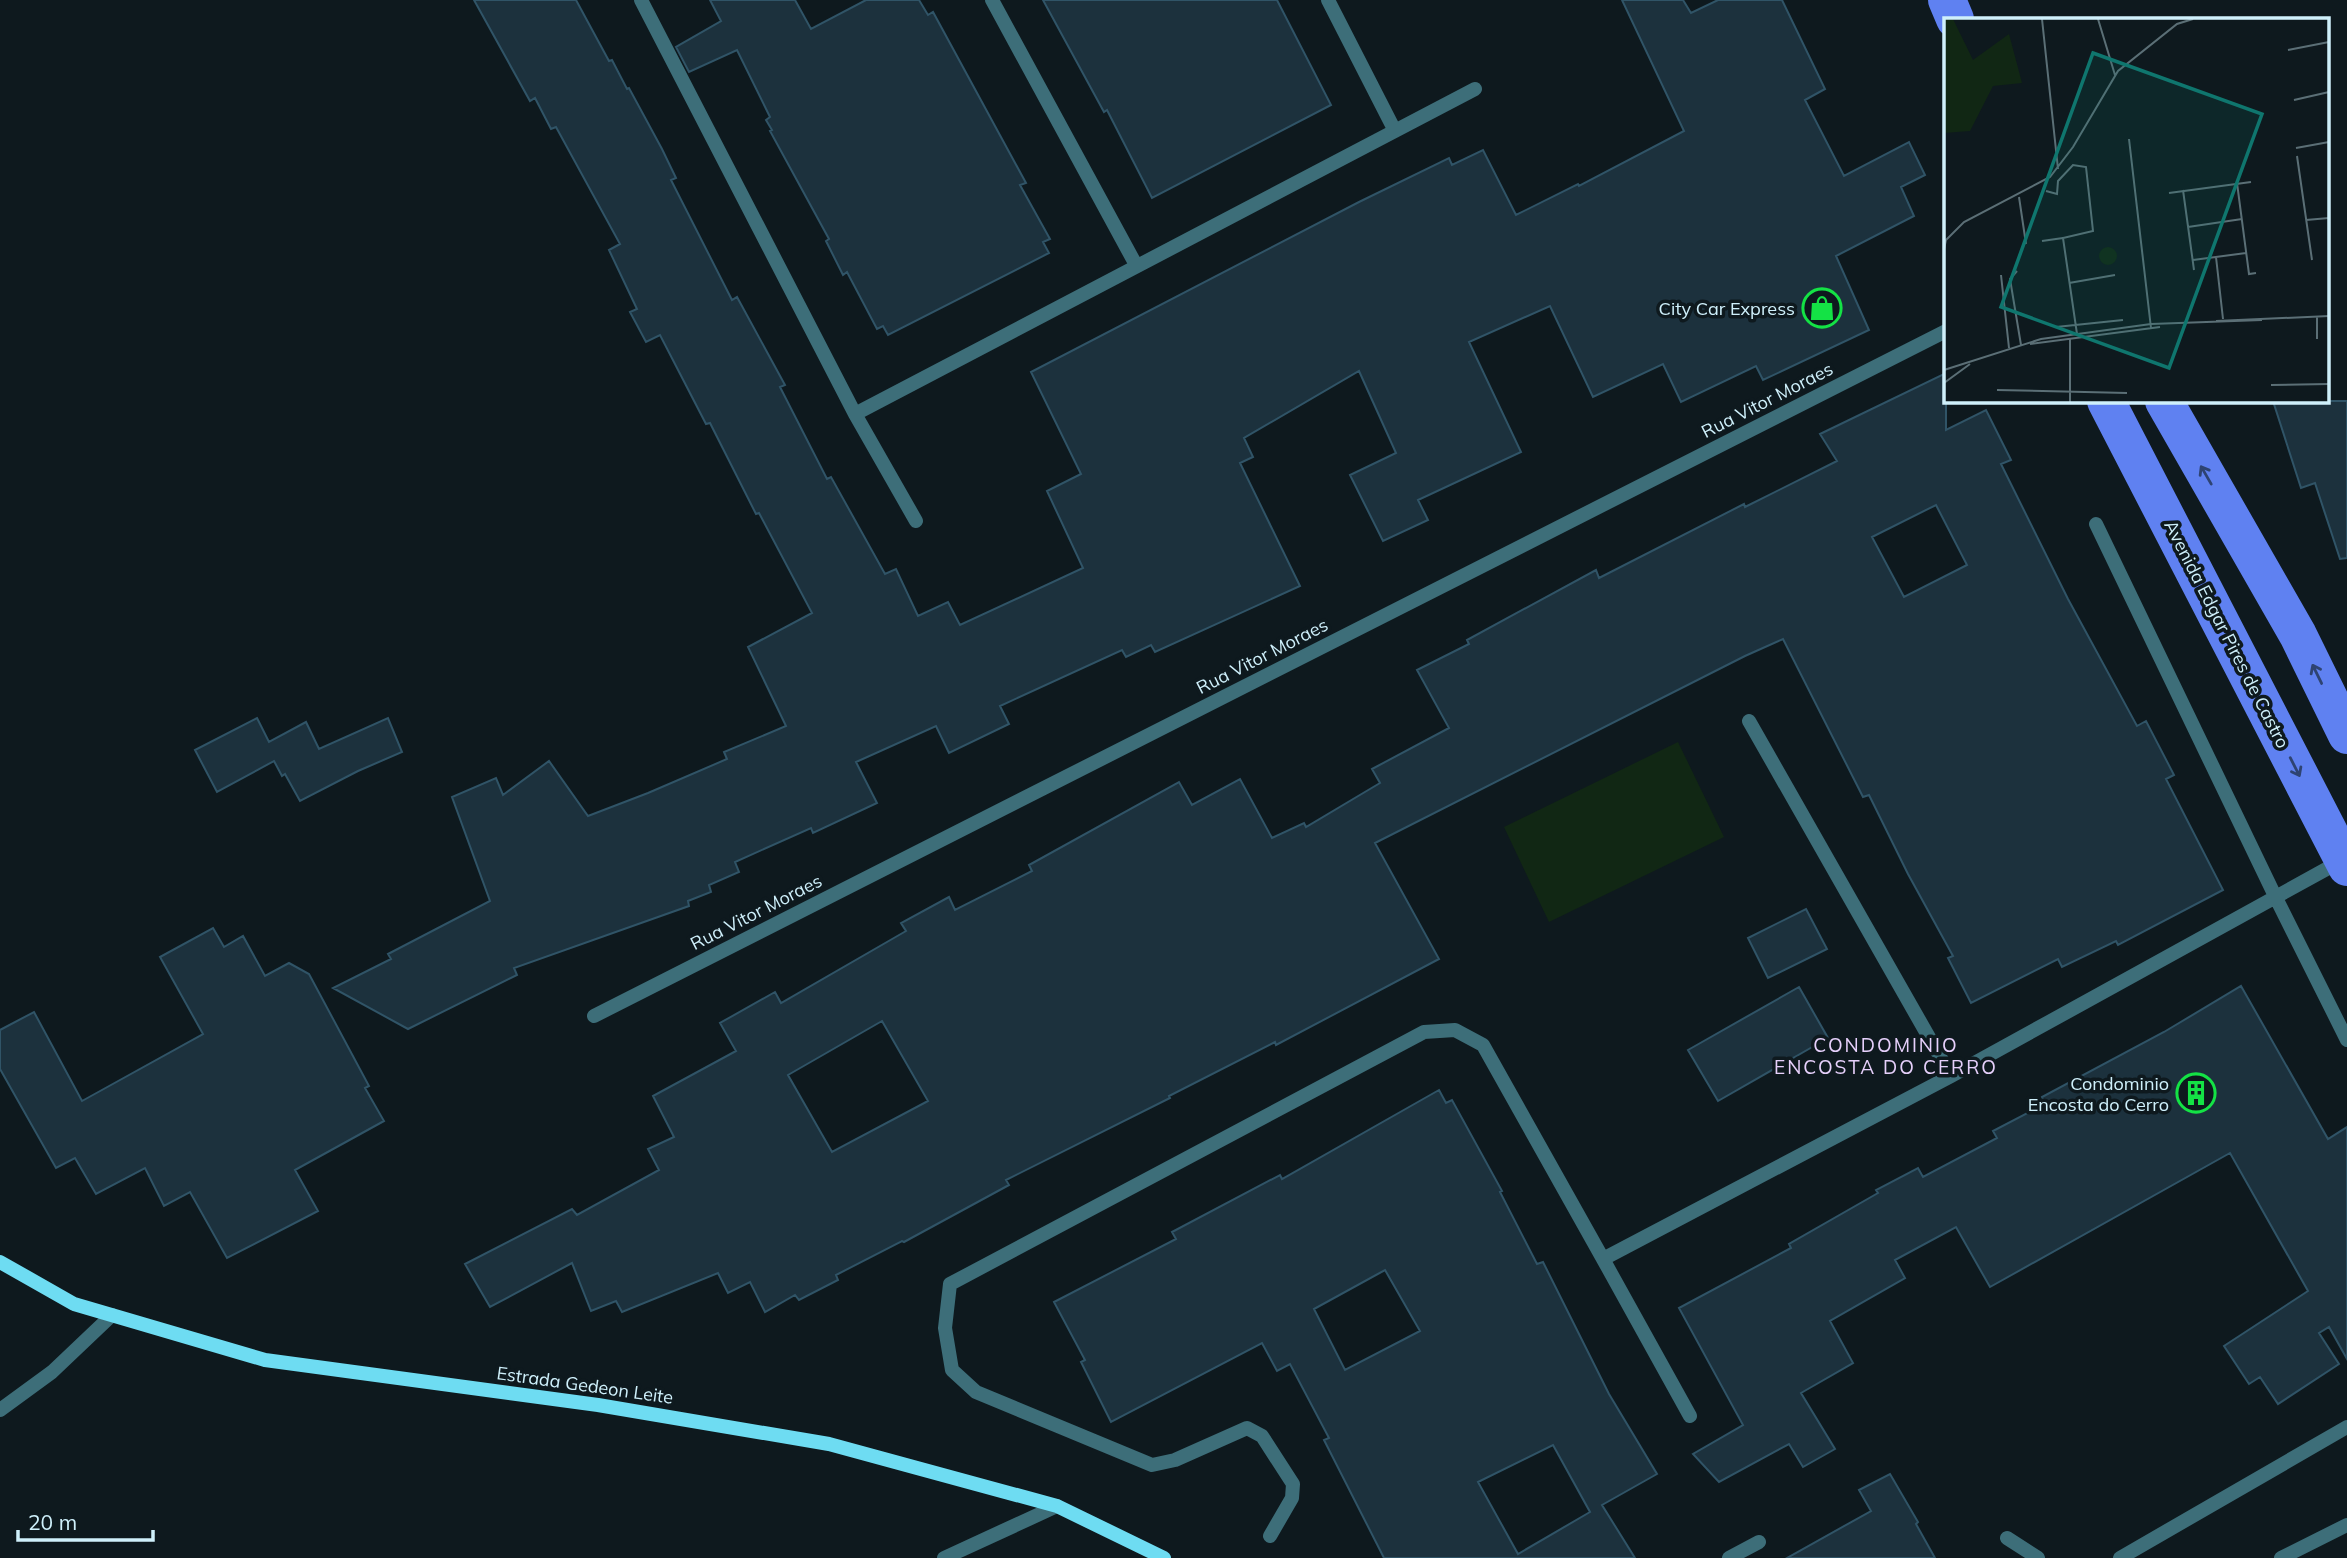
<svg xmlns="http://www.w3.org/2000/svg" width="2347" height="1558" viewBox="0 0 2347 1558" font-family="Mulish,sans-serif">
	<rect width="100%" height="100%" fill="#0e191e"/>
	<path fill="#112714" d="M1678,742L1724,837L1549,922L1504,827Z"/>
	<path fill="#1c313d" stroke="#305467" stroke-width="2" fill-rule="evenodd" d="M474,0H576L609,61L612,60L627,89L629,88L662,149L676,178L671,180L732,300L737,297L785,385L780,387L827,479L831,477L885,574L896,569L918,616L948,602L960,625L1083,568L1047,491L1081,474L1031,372L1359,202L1449,158L1452,165L1483,150L1516,215L1578,184L1579,186L1684,131L1622,0H1683L1691,13L1718,0H1782L1825,89L1805,100L1844,176L1909,142L1925,175L1901,187L1914,216L1836,256L1869,330L1763,380L1756,366L1681,402L1663,364L1593,397L1550,306L1469,342L1521,452L1418,500L1428,520L1383,541L1350,475L1396,453L1359,371L1244,438L1253,457L1240,463L1300,586L1155,652L1151,645L1126,657L1122,650L1000,706L1009,724L949,753L936,726L856,762L877,803L813,833L811,828L735,862L739,872L709,885L711,892L688,901L689,906L514,968L517,975L408,1029L333,988L391,959L388,954L490,901L452,797L496,778L503,795L549,761L588,816L648,793L727,759L724,752L786,726L748,647L812,613L759,513L756,514L710,423L706,424L660,335L646,342L630,312L637,309L609,250L620,244L556,127L551,129L535,98L530,101Z
		M710,0H795L811,29L866,0H919L928,15L933,12L1026,183L1020,185L1050,239L1043,242L1049,253L888,335L883,326L877,329L847,272L843,275L826,241L829,239L770,131L772,130L766,120L770,117L737,50L689,72L676,47L721,21Z
		M1043,0H1277L1331,105L1152,198L1107,110L1104,112Z
		M1946,373V430L1986,410L2011,460L2001,464L2068,599L2137,726L2146,721L2174,775L2166,779L2223,890L2118,945L2116,941L2062,967L2058,959L1971,1003L1948,958L1953,956L1908,874L1869,795L1863,797L1783,639L1745,656L1375,843L1439,959L1276,1045L1275,1042L1169,1096L1170,1098L1006,1180L1009,1185L904,1242L902,1241L836,1275L838,1280L799,1300L795,1295L765,1312L750,1282L728,1293L718,1273L622,1312L616,1301L591,1311L572,1263L490,1307L465,1264L572,1209L577,1215L659,1170L648,1149L674,1137L653,1096L736,1051L720,1023L775,992L781,1003L906,931L901,923L949,897L955,910L1032,871L1029,865L1179,782L1192,805L1240,779L1272,838L1304,823L1306,827L1380,783L1372,769L1449,728L1417,670L1469,644L1467,640L1596,570L1599,578L1744,504L1745,507L1837,461L1820,434ZM1936,505L1967,565L1904,597L1872,537ZM882,1021L928,1101L832,1152L788,1075Z
		M2273,401H2347V558L2340,559L2315,483L2301,488Z
		M257,718L269,742L306,722L319,749L388,718L402,752L358,771L300,801L285,774L282,776L274,761L217,792L195,750Z
		M1806,909L1827,949L1768,978L1748,938Z
		M213,928L224,947L243,936L265,976L289,963L309,974L369,1086L365,1088L384,1121L295,1170L318,1211L227,1258L190,1192L164,1206L145,1168L96,1194L75,1158L56,1168L0,1069V1030L34,1012L82,1101L203,1034L160,957Z
		M2241,986L2328,1139L2347,1127V1359L2329,1327L2319,1333L2339,1364L2278,1404L2260,1377L2249,1384L2224,1346L2308,1291L2230,1153L1990,1287L1956,1227L1895,1260L1905,1278L1830,1321L1853,1363L1801,1393L1835,1449L1803,1467L1789,1444L1719,1482L1693,1454L1743,1425L1679,1308L1791,1248L1789,1244L1878,1193L1876,1190L1918,1168L1923,1177L1997,1138L1993,1131L2045,1104L2042,1097L2164,1032Z
		M1799,987L1828,1038L1718,1101L1688,1050Z
		M1439,1090L1446,1103L1452,1100L1502,1191L1500,1192L1537,1264L1543,1262L1609,1394L1657,1474L1602,1505L1635,1558H1384L1324,1440L1329,1438L1290,1364L1277,1371L1262,1343L1111,1422L1081,1362L1085,1360L1054,1302L1176,1239L1172,1232L1280,1175L1282,1179ZM1385,1270L1420,1331L1345,1370L1314,1309ZM1553,1445L1590,1512L1518,1554L1478,1482Z
		M1890,1474L1918,1522L1916,1524L1935,1558H1787L1871,1511L1859,1490Z"/>
	<g fill="none" stroke-linecap="round" stroke-linejoin="round">
		<path stroke="#3d6e79" stroke-width="14" d="M641,0L855,414L916,521
			M992,0L1136,265
			M1328,0L1395,131
			M855,414L1475,89
			M0,1410L52,1372L112,1315
			M2007,1538L2038,1558
			M944,1558L1057,1506
			M2120,1558L2347,1427
			M2281,1558L2347,1525"/>
		<path stroke="#3d6e79" stroke-width="14" d="M2096,524L2275,896L2347,1040
			M1749,721L1951,1076
			M594,1016L1946,331
			M1603,1259L1690,1416
			M1270,1536L1292,1498L1293,1484L1262,1436L1247,1428L1175,1460L1152,1465L976,1392L952,1370L945,1328L950,1284L1424,1032L1455,1030L1483,1045L1603,1259L1951,1076L2341,861
			M1729,1558L1759,1542"/>
		<path stroke="#6edcf2" stroke-width="14" d="M0,1262L74,1304L265,1360L598,1405L829,1444L1057,1506L1164,1558"/>
		<path stroke="#5f81f1" stroke-width="38" d="M1947,0L1955,19
			M2106,401L2347,867
			M2164,401L2298,635L2347,735"/>
	</g>
	<defs><path id="oneway-shaft" d="M-6 0H5M1.5-3L5.5 0L1.5 3" fill="none" stroke-width="1.6" stroke-linecap="round" stroke-linejoin="round" transform="scale(1.75)"/></defs>
	<g stroke="#2e4372">
		<use href="#oneway-shaft" transform="translate(2206 475) rotate(-120)"/>
		<use href="#oneway-shaft" transform="translate(2317 674) rotate(-116)"/>
		<use href="#oneway-shaft" transform="translate(2295 767) rotate(63)"/>
	</g>
	<defs>
		<g id="shop-ring" transform="scale(2.0125)"><circle r="9.5" fill="#0e191e" stroke="#14e245" stroke-width="1.5"/><path d="M-5-2.5h2.3a2.7 3.5 0 0 1 5.4 0H5L5.5 6h-11ZM-1.5-2.5h3a1.5 2.3 0 0 0-3 0Z" fill="#14e245"/></g>
		<g id="building-ring" transform="scale(2.0125)"><circle r="9.5" fill="#0e191e" stroke="#14e245" stroke-width="1.5"/><path d="M-4-6H4V6H1V3H-1V6H-4ZM-2.5-4.3h1.7v1.8h-1.7ZM.8-4.3h1.7v1.8H.8ZM-2.5-1h1.7V.8h-1.7ZM.8-1h1.7V.8H.8Z" fill="#14e245"/></g>
	</defs>
	<g fill-rule="evenodd">
		<use href="#shop-ring" x="1822" y="308"/>
		<use href="#building-ring" x="2196" y="1093"/>
	</g>
	<g text-anchor="middle" dominant-baseline="central" stroke-width="7" stroke-linejoin="round" paint-order="stroke">
		<g font-size="18" fill="#cff0fb" stroke="#0e191e" text-anchor="end">
			<text x="1795" y="308">City Car Express</text>
			<text x="2169" y="1083">Condominio<tspan x="2169" dy="21">Encosta do Cerro</tspan></text>
		</g>
		<g font-size="18" fill="#cff0fb" stroke="#0e191e">
			<text transform="translate(1767 400) rotate(-27)">Rua Vitor Moraes</text>
			<text transform="translate(2227 634) rotate(63)">Avenida Edgar Pires de Castro</text>
			<text transform="translate(1262 656) rotate(-27)">Rua Vitor Moraes</text>
			<text transform="translate(756 912) rotate(-27)">Rua Vitor Moraes</text>
			<text transform="translate(585 1385) rotate(8)">Estrada Gedeon Leite</text>
		</g>
		<g font-size="19" letter-spacing="2" fill="#e6d0fb" stroke="#0e191e">
			<text x="1886" y="1045">CONDOMINIO<tspan x="1886" dy="22">ENCOSTA DO CERRO</tspan></text>
		</g>
	</g>
	<g transform="translate(1944 18)">
		<rect width="385" height="385" fill="#0e191e"/>
		<path d="M0,1H9L29,42L65,16L78,65L49,68L26,113L0,115ZM155 238a9 9 0 1 1 18 0a9 9 0 1 1-18 0Z" fill="#112714"/>
		<path fill="none" stroke="#5b6f76" stroke-width="2" d="M98,1L114,151M154,1L171,57M344,32L385,24M350,82L385,74M185,121L207,310M352,130L385,124M353,138L368,242M293,165L305,256L312,255M239,172L250,252M102,173L113,176L114,163L129,147L142,149L149,213L119,220L133,316M225,175L307,164M75,179L82,226M362,202L385,200M244,209L298,201M98,223L119,220M0,231L2,222L20,204L106,159L129,129L174,53L233,6L249,1M272,239L279,301M249,242L302,235M73,253L66,261L77,327M57,257L65,330M125,265L171,257M373,299V321M272,303L385,298M112,309L179,302M86,326L216,309M0,352L97,321L207,306L318,302M0,365L26,346M327,367L385,366M53,372L183,375M126,384V320"/>
		<path fill="#0f766e" fill-opacity="0.15" stroke="#0f766e" stroke-width="3.5" d="M149,35L318,96L225,350L57,289Z"/>
		<rect width="385" height="385" fill="none" stroke="#cff0fb" stroke-width="3.5"/>
	</g>
	<path d="M18 1530v10h135v-10" fill="none" stroke="#cff0fb" stroke-width="3.5"/>
	<text x="28" y="1530" font-size="21" fill="#cff0fb" stroke="#0e191e" stroke-width="5" paint-order="stroke">20 m</text>
</svg>
